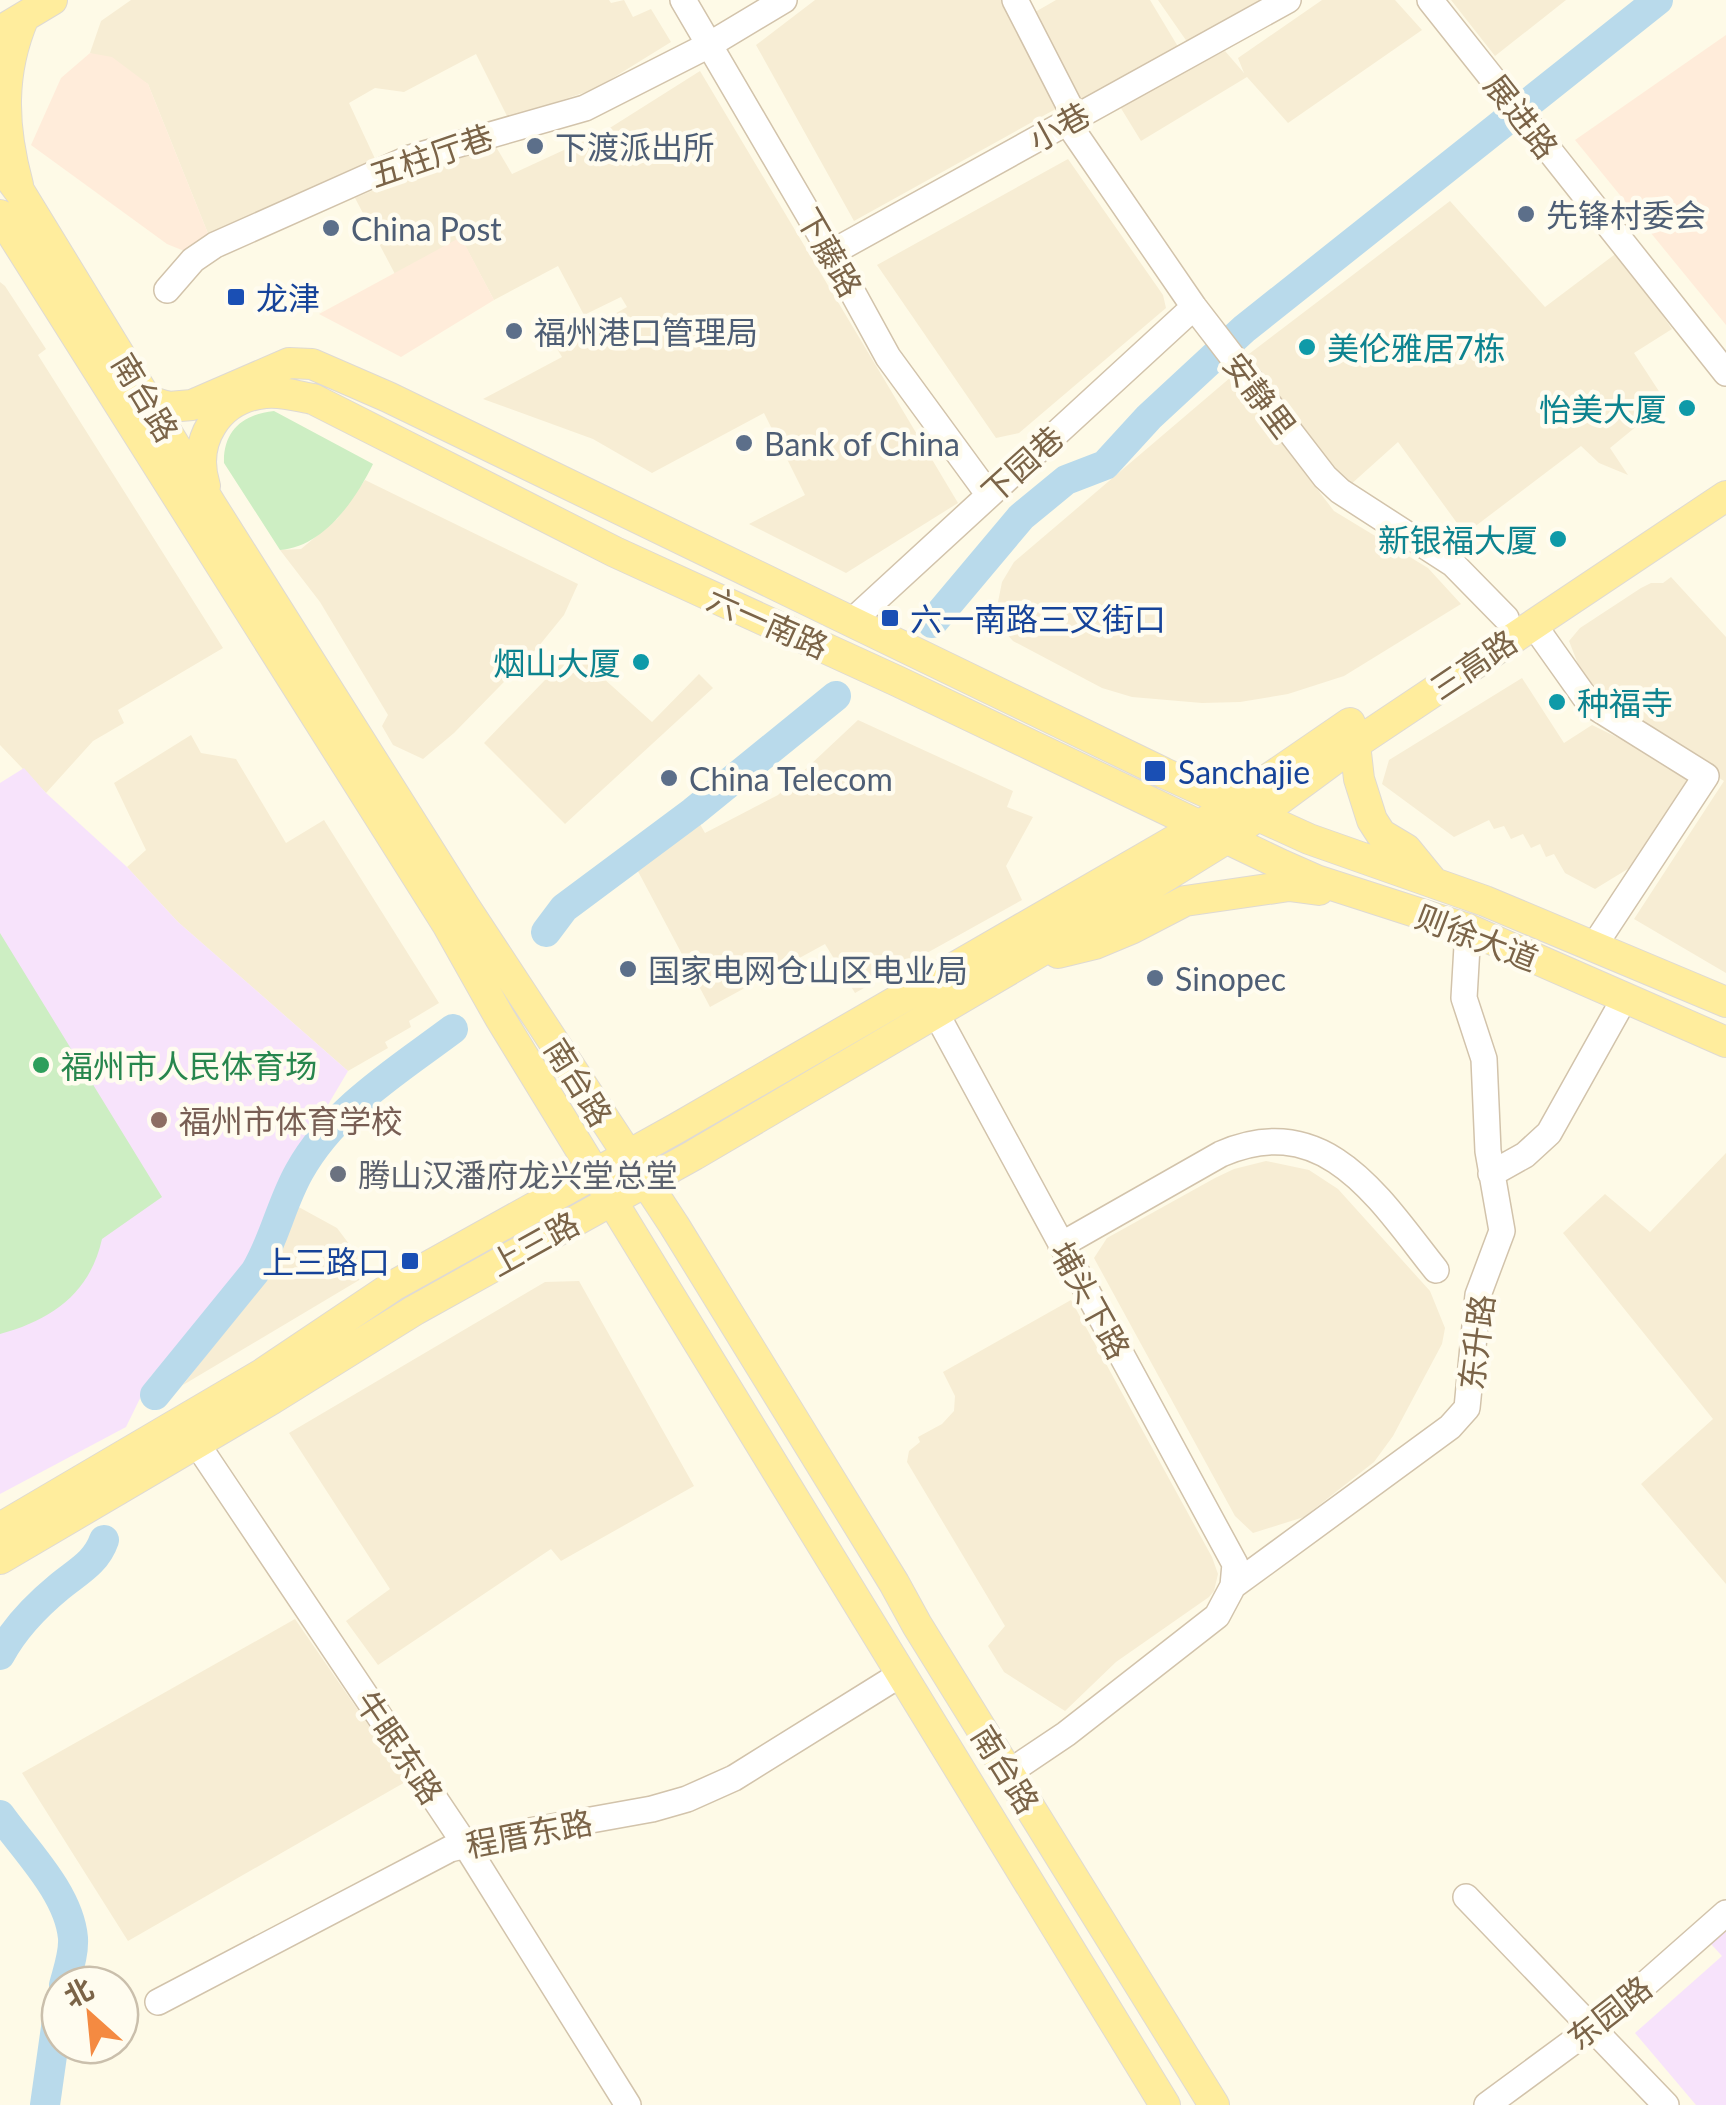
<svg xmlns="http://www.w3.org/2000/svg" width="1726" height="2105" viewBox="0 0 1726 2105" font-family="Lato,'Noto Sans SC',sans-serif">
	<rect width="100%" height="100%" fill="#fefae7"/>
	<path fill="#f7edd4" d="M131,0H609L611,3L624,0L633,17L651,9L671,42L595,89L508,118L476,54L404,92L375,88L349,103L377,163L211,241L148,84L90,53L101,21Z
		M815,0H1011L1061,106L854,221L756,45Z
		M1056,0H1150L1180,50L1075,106L1030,15Z
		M1158,0H1271L1190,46Z
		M1322,0H1395L1422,30L1288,123L1247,77L1141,141L1119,105L1225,51L1244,73L1238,58Z
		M1451,0H1566L1495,56Z
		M700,71L958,503L846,573L749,524L805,495L764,413L652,473L593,439L483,399L562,357L556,347L627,307L621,297L584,315L558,266L494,300L461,238L395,274L355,198L492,140L512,174L605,131Z
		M1068,159L1163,295L1166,308L1019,433L996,438L877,265Z
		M1450,201L1545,307L1618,252L1672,329L1634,353L1666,402L1610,448L1628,475L1599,463L1581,446L1465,534L1398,442L1349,486L1245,357Z
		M0,282L5,286L46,349L38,355L223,648L118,710L124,723L93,741L46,793L0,745Z
		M1231,377L1334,511L1428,568L1461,604L1344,676L1288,694L1240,702L1202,703L1132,697L1102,688L1013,641L1004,631L996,612L1002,582L1014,562Z
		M365,480L578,584L564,615L538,647L454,733L423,759L393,745L382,726L388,715L320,602L280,550L301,549L337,519Z
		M1671,577L1726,637V973L1634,919L1724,781L1591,697L1569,641L1580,628L1641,588L1651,583H1663Z
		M573,651L652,722L699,674L713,688L565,824L484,743Z
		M1522,678L1564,743L1592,725L1690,773L1687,783L1631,867L1595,889L1565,873L1554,854L1546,857L1540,844L1531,848L1523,834L1511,839L1504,826L1494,829L1489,820L1454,837L1382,784L1389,760Z
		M858,720L1013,791L1007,807L1033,817L1006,866L1022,900L855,993L825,944L710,1007L632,860L693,812L705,833L778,795Z
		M191,735L201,753L236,759L286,843L324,820L439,1003L409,1021L411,1027L385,1042L388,1048L348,1071L178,922L127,867L146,850L114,783Z
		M1726,1153V1584L1641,1484L1713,1419L1563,1233L1605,1194L1650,1232Z
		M1266,1161L1309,1170L1338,1189L1430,1291L1445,1328L1442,1344L1393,1436L1374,1462L1304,1517L1253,1533L1235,1516L1094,1258L1107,1238L1215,1178L1234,1169Z
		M295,1205L337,1228L371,1273L183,1385L263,1281Z
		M579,1281L694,1486L561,1561L551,1549L378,1665L346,1621L390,1589L289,1433L545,1282Z
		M1071,1300L1212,1557L1218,1574L1214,1591L1209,1597L1116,1662L1065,1711L1004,1672L988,1646L1005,1626L907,1462L909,1451L920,1442L918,1437L942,1424L954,1411L955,1396L943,1372Z
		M295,1619L407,1781L128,1941L22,1773Z"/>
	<path fill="#ffecda" d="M1726,35V325L1575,140Z
		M90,53L112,57L148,84L211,241L194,255L167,244L31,145L61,78Z
		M461,237L494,300L401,357L319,314Z"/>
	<path fill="#f7e3fb" d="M24,768L46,793L127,867L178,922L348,1071L290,1169L258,1253L247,1272L151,1376L126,1427L0,1494V783Z
		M1726,1930V2105H1696L1635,2033L1722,1956L1711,1944Z"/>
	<path fill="#cdeec3" d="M274,411L373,464C355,501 323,547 280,550L224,463C223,431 243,414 274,411Z
		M0,933L162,1197L102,1239C90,1293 52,1320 0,1334Z"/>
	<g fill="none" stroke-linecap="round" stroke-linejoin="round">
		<path stroke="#b9daeb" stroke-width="30" d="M932,623L1021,517L1066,480L1105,465L1149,417L1244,329L1658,0
			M546,932L564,908L693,812L836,696
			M155,1395L255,1272C274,1241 281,1204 299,1172C334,1109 397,1071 453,1029
			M0,1655C14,1629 36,1606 59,1587C77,1572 96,1563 104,1540
			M0,1815C25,1850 69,1893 73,1938C74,1954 68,1970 64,1985
			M45,2105L60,1999"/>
		<g stroke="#d2c3ab" stroke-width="28">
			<path id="minor" d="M683,0L831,253L888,357L989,495
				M1015,0L1075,117
				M1430,0L1726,373
				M1067,122L1194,307L1325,477L1340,491L1453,564L1506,618
				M831,253L1288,0
				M167,290L193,260L215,245L410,158L585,108L709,45L784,0
				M851,622L1194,307
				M1533,624L1589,703L1706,776L1594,946
				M937,1015L1235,1564L1233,1586L1217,1616L1066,1734L1008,1773
				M1491,1174L1525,1155L1549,1133L1624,999
				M1061,1245L1221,1154C1326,1108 1380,1200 1436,1270
				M197,1444L465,1844L628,2105
				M1233,1586L1450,1427L1467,1408L1478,1295L1502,1231L1488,1151L1484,1059L1464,998L1468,929
				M1466,1897L1666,2105
				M158,2002L450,1849L513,1834L652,1809L687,1799L734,1778L901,1674
				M1487,2105L1616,2010L1726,1913"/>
		</g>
		<g stroke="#dfdad3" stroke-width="32">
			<path id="major" d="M7,27L52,0
				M0,165L20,192L212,506L465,907L674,1225L894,1583L917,1625L1214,2105
				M18,185C2,126 0,73 24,17
				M0,215L447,924L500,1018L1165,2105
				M149,401L169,407L192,405L289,363L312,364L388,397L1164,773L1309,839L1485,901L1726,1002
				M205,486C191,442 217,398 265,393C281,391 297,396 313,399L615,552L897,681L1282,865L1316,880L1468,929L1726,1042
				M1355,744L1359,779L1372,820L1381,834L1406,849L1433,882
				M1058,953L1095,944L1131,929L1185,901L1289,886L1319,890
				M0,1528L262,1374L393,1286L677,1128L1201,825L1350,723
				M0,1559L272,1399L415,1310L694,1155L1111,910L1226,839L1355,744L1726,496"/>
		</g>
		<use href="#minor" stroke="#fff" stroke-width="25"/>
		<use href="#major" stroke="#ffed9d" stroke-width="30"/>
	</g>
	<g fill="#5c6f8a" stroke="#fffcef" stroke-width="4">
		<circle cx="535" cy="146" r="10"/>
		<circle cx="1526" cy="214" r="10"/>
		<circle cx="331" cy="228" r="10"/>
		<circle cx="514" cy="331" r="10"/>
		<circle cx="744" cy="443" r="10"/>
		<circle cx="669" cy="778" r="10"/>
		<circle cx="628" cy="969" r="10"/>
		<circle cx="1155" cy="978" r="10"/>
	</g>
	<g fill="#1a4fb4" stroke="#fffcef" stroke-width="4">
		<rect x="226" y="287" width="20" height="20" rx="5"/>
		<rect x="880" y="608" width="20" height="20" rx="5"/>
		<rect x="1143" y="759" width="24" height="24" rx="5"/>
		<rect x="400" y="1251" width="20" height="20" rx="5"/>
	</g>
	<g fill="#0f9aa8" stroke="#fffcef" stroke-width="4">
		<circle cx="1307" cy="347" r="10"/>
		<circle cx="1687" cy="408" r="10"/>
		<circle cx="1558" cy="539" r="10"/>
		<circle cx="641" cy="662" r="10"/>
		<circle cx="1557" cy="702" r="10"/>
	</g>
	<circle fill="#2e9e5b" stroke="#fffcef" stroke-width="4" cx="41" cy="1065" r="10"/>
	<circle fill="#8d6e63" stroke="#fffcef" stroke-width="4" cx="159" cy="1120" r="10"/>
	<circle fill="#6b7280" stroke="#fffcef" stroke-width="4" cx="338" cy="1174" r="10"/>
	<g text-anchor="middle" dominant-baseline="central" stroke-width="9" stroke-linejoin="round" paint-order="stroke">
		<g font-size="32" fill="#7b6448" stroke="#fffcef">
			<text transform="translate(1522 116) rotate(52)">展进路</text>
			<text transform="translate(1059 126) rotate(-29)">小巷</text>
			<text transform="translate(431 155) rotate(-19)">五柱厅巷</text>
			<text transform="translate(830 252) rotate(60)">下藤路</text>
			<text transform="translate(1260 395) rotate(53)">安静里</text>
			<text transform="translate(146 397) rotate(59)">南台路</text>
			<text transform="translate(1022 464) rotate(-42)">下园巷</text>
			<text transform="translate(768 622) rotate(24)">六一南路</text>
			<text transform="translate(1473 664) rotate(-34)">三高路</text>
			<text transform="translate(1477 937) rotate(21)">则徐大道</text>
			<text transform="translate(579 1082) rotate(58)">南台路</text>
			<text transform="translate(534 1243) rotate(-29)">上三路</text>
			<text transform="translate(1091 1300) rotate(61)">埔头下路</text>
			<text transform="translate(1476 1342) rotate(-83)">东升路</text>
			<text transform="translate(400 1747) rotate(56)">牛眠东路</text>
			<text transform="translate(1006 1769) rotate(58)">南台路</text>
			<text transform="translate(529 1833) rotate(-11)">程厝东路</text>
			<text transform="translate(1609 2012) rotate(-38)">东园路</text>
		</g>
		<g font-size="32" fill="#4e5e75" stroke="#fffcef" text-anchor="start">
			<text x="555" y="146">下渡派出所</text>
			<text x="1546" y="214">先锋村委会</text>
			<text x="351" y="228">China Post</text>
			<text x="534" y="331">福州港口管理局</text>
			<text x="764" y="443">Bank of China</text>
			<text x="689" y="778">China Telecom</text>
			<text x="648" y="969">国家电网仓山区电业局</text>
			<text x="1175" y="978">Sinopec</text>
		</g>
		<g font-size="32" fill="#164399" stroke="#fffcef" text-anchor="start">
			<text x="256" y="297">龙津</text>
			<text x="910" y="618">六一南路三叉街口</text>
			<text x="1178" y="771">Sanchajie</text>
			<text x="390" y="1261" text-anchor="end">上三路口</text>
		</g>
		<g font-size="32" fill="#0d838f" stroke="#fffcef" text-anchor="end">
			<text x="1327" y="347" text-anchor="start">美伦雅居7栋</text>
			<text x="1667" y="408">怡美大厦</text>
			<text x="1538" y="539">新银福大厦</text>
			<text x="621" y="662">烟山大厦</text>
			<text x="1577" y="702" text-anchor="start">种福寺</text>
		</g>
		<g font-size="32" fill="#27864d" stroke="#fffcef" text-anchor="start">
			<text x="61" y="1065">福州市人民体育场</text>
		</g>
		<g font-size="32" fill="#785e54" stroke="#fffcef" text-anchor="start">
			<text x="179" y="1120">福州市体育学校</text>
		</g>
		<g font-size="32" fill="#5b616d" stroke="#fffcef" text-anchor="start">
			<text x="358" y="1174">腾山汉潘府龙兴堂总堂</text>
		</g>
	</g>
	<g transform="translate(90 2015) rotate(333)"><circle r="48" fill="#fffcef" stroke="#cabfac" stroke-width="2.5"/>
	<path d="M0-8L18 38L0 25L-18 38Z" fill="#f48a41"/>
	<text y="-15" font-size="28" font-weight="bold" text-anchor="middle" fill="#7b6448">北</text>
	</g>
</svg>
